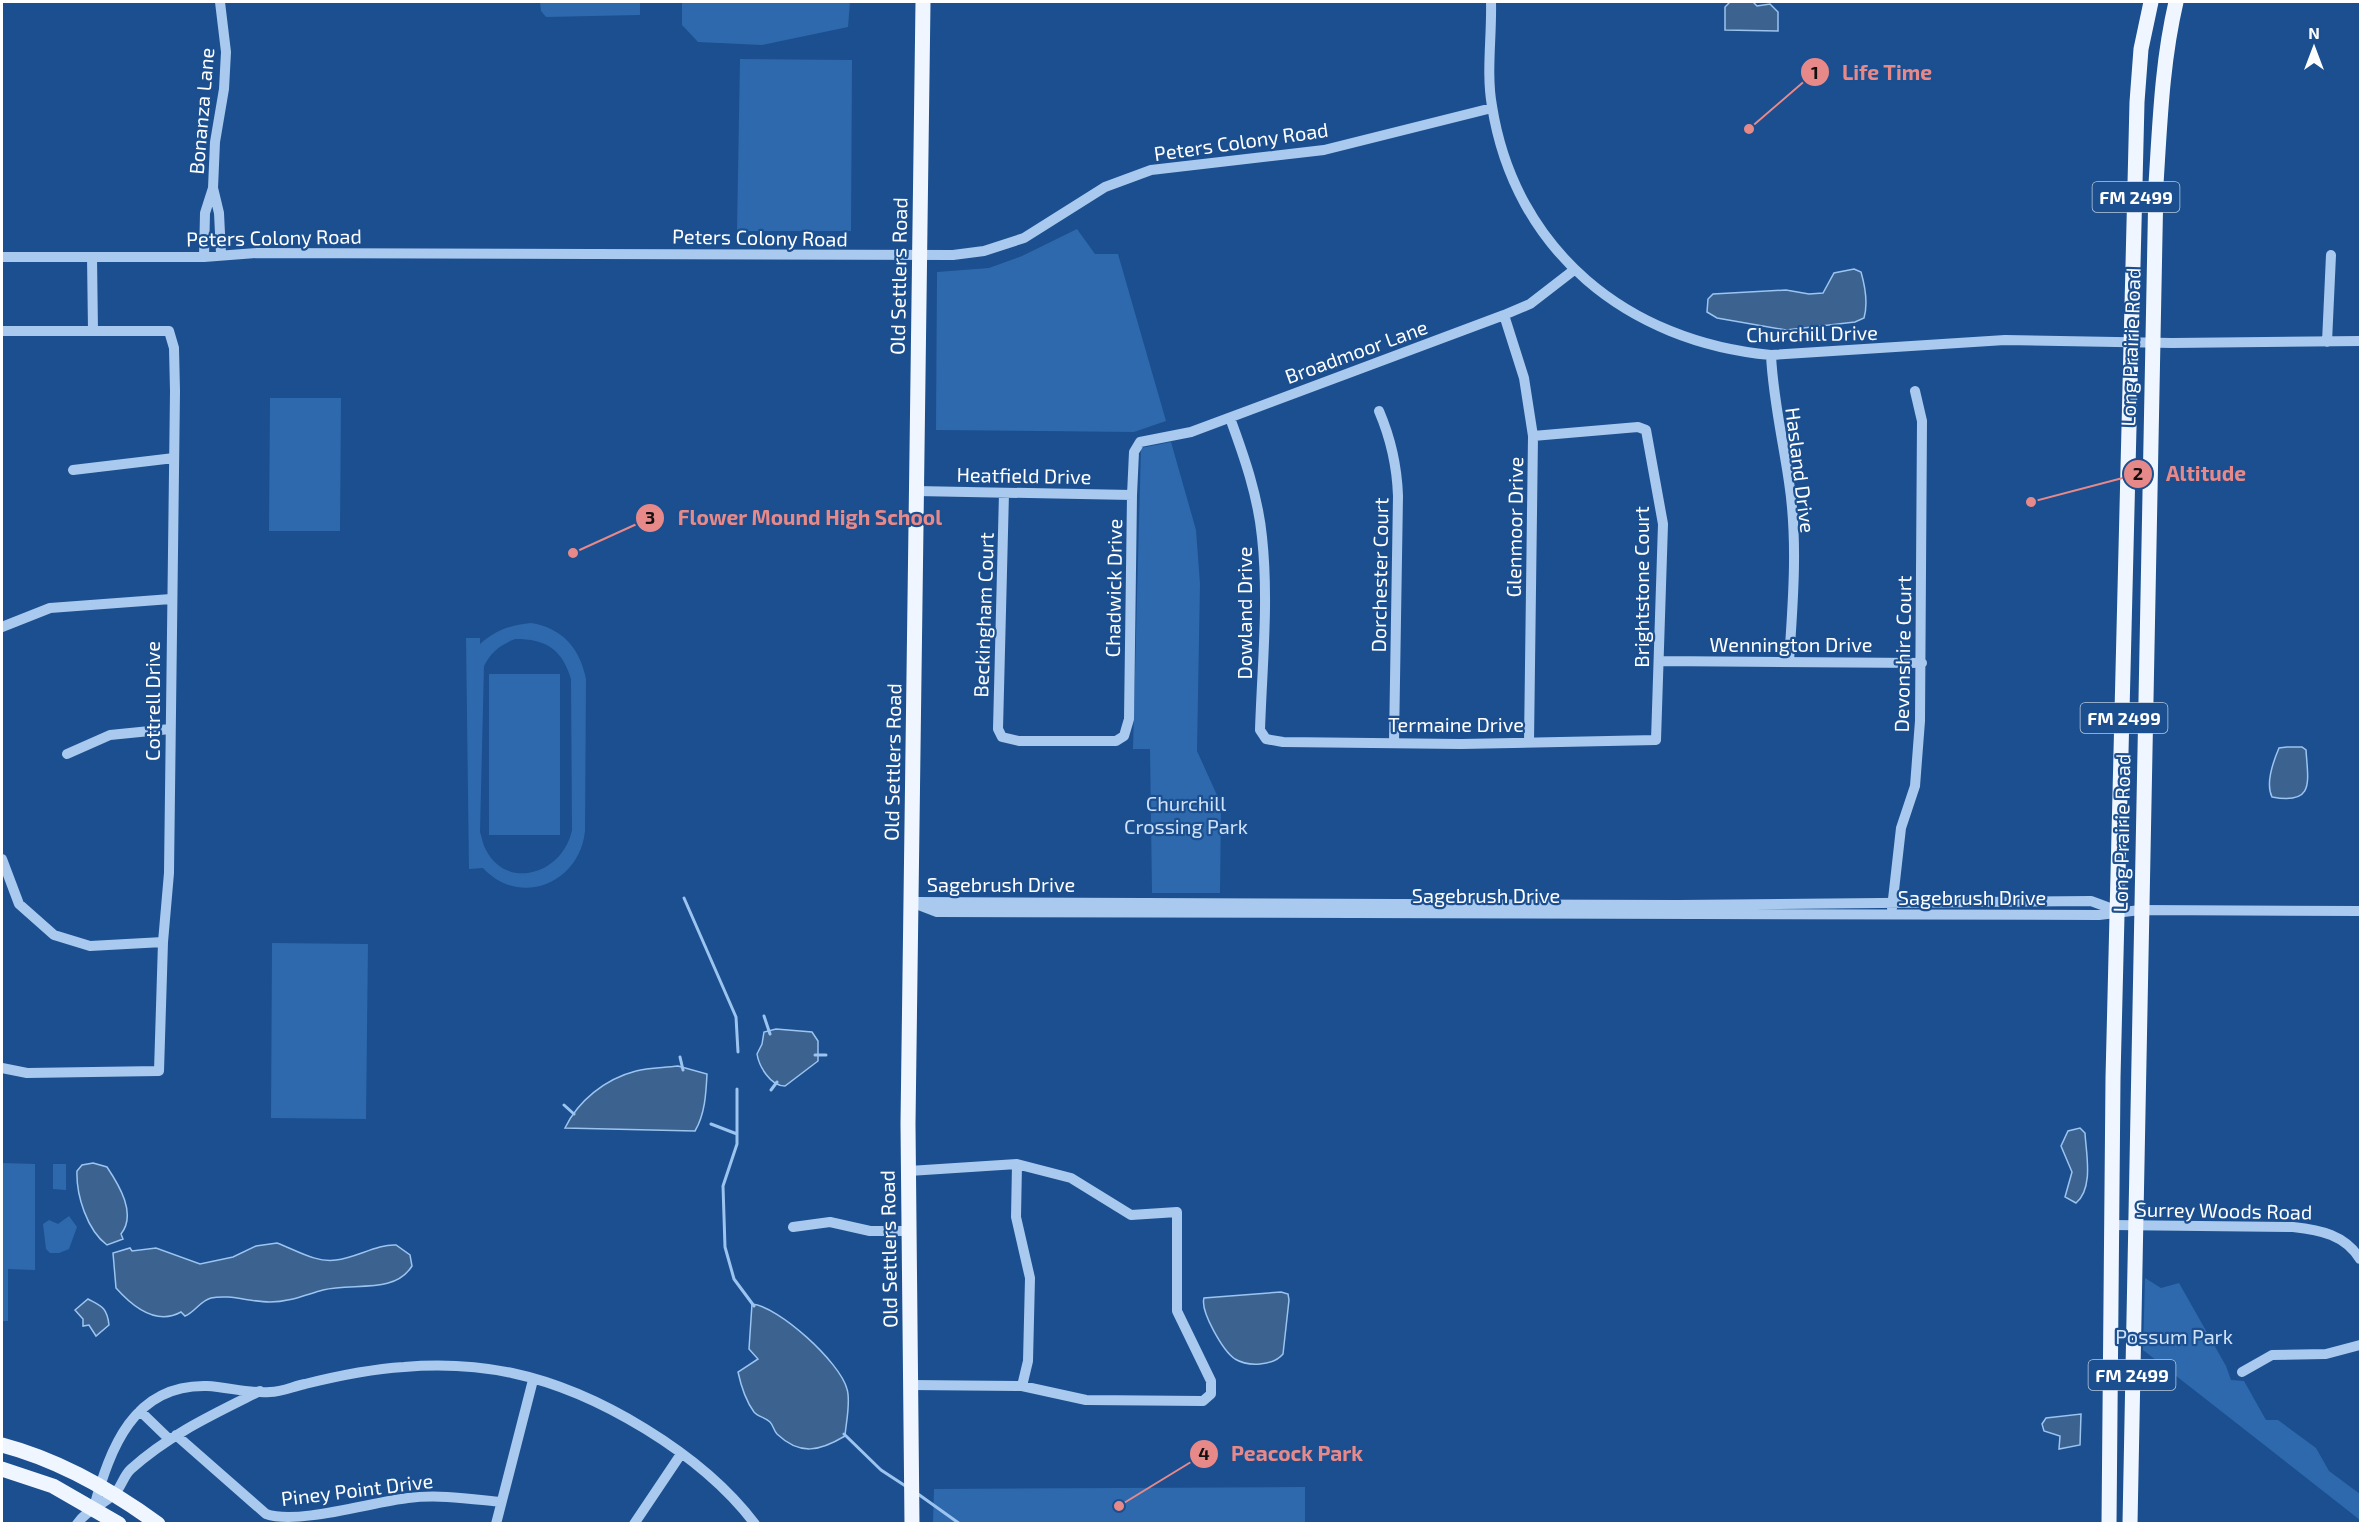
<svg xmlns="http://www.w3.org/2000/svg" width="2362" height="1525" viewBox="0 0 2362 1525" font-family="'Exo 2',sans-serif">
	<rect width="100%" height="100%" fill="#1b4f8f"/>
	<path fill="#2e69ad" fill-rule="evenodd" d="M540,2H640V15L546,17L541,11Z
		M682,2H850L848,27L762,45L698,42L682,25Z
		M740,59L852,60L851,231H737Z
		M1077,229L1095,254H1118L1166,421L1134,432L936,430L937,272L989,268L1022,256Z
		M270,398H341L340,531H269Z
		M1171,442L1196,530L1200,584L1197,751L1221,804L1220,893H1152L1150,749H1133L1141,448Z
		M531,623C562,628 580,648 586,679L585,831C580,883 520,908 483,868L469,869L466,638H480V644C496,630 510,625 531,623ZM515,639C546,639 562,649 571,679L572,830C563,874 507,891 486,850C483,845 482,838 480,832L484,666C491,652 500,645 515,639Z
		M489,674H560V835H489Z
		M272,943L368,944L366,1119L271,1118Z
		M2,1163L35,1164V1270L8,1269V1321H2Z
		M53,1164H66V1190L53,1189Z
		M69,1216L77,1227L69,1249L59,1253H50L46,1249L43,1224L49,1220L58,1224Z
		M2145,1278L2161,1288L2179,1283L2226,1366L2231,1380L2244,1381L2266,1420H2278L2316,1448L2329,1471L2360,1494V1520L2143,1350Z
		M1305,1487V1523H933L934,1489Z"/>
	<path fill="#3c6290" stroke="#9cc4f0" stroke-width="1.5" d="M1730,2H1753L1757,6L1770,4L1778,12V31L1725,30V7Z
		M1854,269L1861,272C1865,286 1868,304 1864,318L1855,322L1786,330L1717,318L1707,312L1708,299L1713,294L1786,290L1809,294L1823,293L1834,273Z
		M2287,747H2302L2306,750C2308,782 2315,805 2272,797C2265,783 2273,762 2279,748Z
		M776,1029L812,1032L818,1041V1061L785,1086C770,1086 759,1066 757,1054L762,1044L764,1032Z
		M678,1066L707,1074C706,1094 705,1114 695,1131L565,1128C578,1101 605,1079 636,1071C649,1067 664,1068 678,1066Z
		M2080,1128L2085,1133C2086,1153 2094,1188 2076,1203L2065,1197L2072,1172L2061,1146L2068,1131Z
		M93,1163L107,1167C119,1185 137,1214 121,1234L123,1239L107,1245C87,1230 76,1195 77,1171L82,1165Z
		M277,1243C296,1250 316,1263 336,1260C356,1258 377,1244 396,1245L410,1255L412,1266C394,1295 352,1282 323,1290C305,1295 289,1302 270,1302C250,1302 230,1294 211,1298C200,1301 195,1312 185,1316L181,1312C156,1326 132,1306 116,1288L113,1253L130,1248L132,1251L156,1248L200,1264L233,1257L256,1246Z
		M1281,1292L1288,1294L1289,1300L1283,1354C1273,1366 1248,1367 1235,1359C1223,1351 1200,1311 1204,1298Z
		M88,1299C101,1306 107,1307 109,1325L96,1336L89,1325L83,1326V1319L75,1310Z
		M752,1304C778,1306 840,1362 847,1389C851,1402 846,1422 845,1436C820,1451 800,1456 777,1434C774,1431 773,1425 770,1422C765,1417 758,1417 754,1412C746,1401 741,1386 738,1372L758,1359L749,1349Z
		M2081,1414L2080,1445L2059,1449L2060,1436L2044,1431L2042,1424L2046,1418Z"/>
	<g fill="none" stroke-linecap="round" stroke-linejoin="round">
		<path stroke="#9cc4f0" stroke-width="3" d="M684,898L736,1017L738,1052
			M764,1016L770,1034
			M815,1055H826
			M680,1057L683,1070
			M737,1089V1144L723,1186L725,1247L734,1279L754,1306
			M771,1090L777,1082
			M564,1105L574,1114
			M711,1124L737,1134
			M844,1434L881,1470L907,1487
			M918,1494L960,1524"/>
		<path stroke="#a9c9ee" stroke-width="10" d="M1491,2C1492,36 1486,73 1492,106C1515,251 1628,342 1771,355L2005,340L2172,343L2360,341
			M213,188L219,213L221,254
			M2,257H204L257,253L953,255L984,251L1024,238L1105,187L1151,170L1324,150L1492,108
			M92,257L93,331
			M204,257L205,213L213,188L215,142L224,89L226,52L220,2
			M1504,315L1524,378L1533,436L1529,742
			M2,331H169L174,348L175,391L169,873L163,942L159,1071L27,1073L2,1068
			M2327,342L2331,255
			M1771,355C1773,399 1783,440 1789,482C1798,541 1793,602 1789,661
			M1379,411C1391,439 1397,466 1398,496L1394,742
			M1230,418C1244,456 1258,496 1262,537C1269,601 1262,667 1260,730L1266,739L1283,742L1461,744L1656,740L1663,524L1646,430L1638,427L1533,436
			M73,470L174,458
			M916,491L1132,495
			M1004,493L998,729L1002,737L1019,741H1116L1124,736L1129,719L1132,495L1134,452L1140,442L1191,432L1504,315L1530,304L1574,270
			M2,627L50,608L171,599
			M1660,661L1922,663
			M67,754L110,735L170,729
			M2,859L19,904L54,935L90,946L163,942
			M911,902L937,912L2099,915L2140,910L2360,911
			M915,902L1678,905L2091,901L2118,911
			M1892,908L1901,828L1915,786L1920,721L1922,421L1915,391
			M1017,1164L1016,1217L1030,1278L1028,1361L1022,1386
			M909,1171L1017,1164L1071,1178L1131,1215L1177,1212V1311L1211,1381V1394L1203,1401L1086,1400L1022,1386L911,1385
			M2112,1225L2293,1227C2321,1230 2345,1235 2360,1259
			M793,1227L830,1222L870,1231H909
			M2242,1372L2272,1355L2326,1354L2360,1345
			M140,1411L169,1439
			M176,1435L266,1514C298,1525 372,1502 408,1498C439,1494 471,1499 501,1502
			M94,1507C110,1449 133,1384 207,1386C228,1387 250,1394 270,1392C282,1392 294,1386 305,1384C337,1376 372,1369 404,1367C439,1364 478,1366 512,1373C597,1391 702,1454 755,1524
			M77,1524C86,1510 101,1506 113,1495C121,1489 123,1476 131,1469C170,1434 214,1414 260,1391
			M496,1524L533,1380
			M634,1524L681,1454"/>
		<path stroke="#f0f6ff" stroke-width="15" d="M2,1445C59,1460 110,1489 158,1524
			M2,1469L53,1486L119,1524
			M912,1524L908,1124L923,2
			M2109,1524L2113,1078L2137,102L2141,49L2151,2
			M2130,1524L2156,184C2160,122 2162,62 2176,2"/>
	</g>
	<g text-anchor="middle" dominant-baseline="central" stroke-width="4.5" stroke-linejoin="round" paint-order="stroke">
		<g fill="#1b4f8f" stroke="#bbcadd" stroke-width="1.5">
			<rect x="2092.5" y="182" width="87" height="30" rx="4.5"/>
			<rect x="2080.5" y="703" width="87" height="30" rx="4.5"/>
			<rect x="2088.5" y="1360" width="87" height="30" rx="4.5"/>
		</g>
		<g font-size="18" font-weight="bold" fill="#fff">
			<text x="2136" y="197">FM 2499</text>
			<text x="2124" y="718">FM 2499</text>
			<text x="2132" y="1375">FM 2499</text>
		</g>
		<g font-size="20" fill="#fff" stroke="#1b4f8f">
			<text transform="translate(201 111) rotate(-85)">Bonanza Lane</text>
			<text transform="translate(1241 141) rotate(-8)">Peters Colony Road</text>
			<text transform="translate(274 237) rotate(-1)">Peters Colony Road</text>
			<text transform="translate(760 237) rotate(1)">Peters Colony Road</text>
			<text transform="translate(898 276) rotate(-89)">Old Settlers Road</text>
			<text transform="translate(1812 333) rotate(-1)">Churchill Drive</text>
			<text transform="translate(2130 347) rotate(-88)">Long Prairie Road</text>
			<text transform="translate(1356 351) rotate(-20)">Broadmoor Lane</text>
			<text transform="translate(1801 470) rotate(83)">Hasland Drive</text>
			<text transform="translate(1024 475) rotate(1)">Heatfield Drive</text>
			<text transform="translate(1514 527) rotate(-89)">Glenmoor Drive</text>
			<text transform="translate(1379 575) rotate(-89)">Dorchester Court</text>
			<text transform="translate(1641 587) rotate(-90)">Brightstone Court</text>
			<text transform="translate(1113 588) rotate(-89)">Chadwick Drive</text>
			<text transform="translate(1244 613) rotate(-90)">Dowland Drive</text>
			<text transform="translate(983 615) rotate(-88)">Beckingham Court</text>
			<text x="1791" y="644">Wennington Drive</text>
			<text transform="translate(1902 654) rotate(-89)">Devonshire Court</text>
			<text transform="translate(152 701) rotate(-90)">Cottrell Drive</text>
			<text x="1456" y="724">Termaine Drive</text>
			<text transform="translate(892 762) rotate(-89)">Old Settlers Road</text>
			<text transform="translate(2121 833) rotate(-89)">Long Prairie Road</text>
			<text x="1001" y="884">Sagebrush Drive</text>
			<text x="1486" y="895">Sagebrush Drive</text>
			<text x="1972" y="897">Sagebrush Drive</text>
			<text transform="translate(2224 1210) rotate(1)">Surrey Woods Road</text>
			<text transform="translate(888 1249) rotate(-91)">Old Settlers Road</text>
			<text transform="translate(357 1489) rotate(-7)">Piney Point Drive</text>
		</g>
		<g font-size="20" fill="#cfe3fa" stroke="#1b4f8f">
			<text x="1186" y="803">Churchill<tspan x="1186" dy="23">Crossing Park</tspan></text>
			<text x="2174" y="1336">Possum Park</text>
		</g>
	</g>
	<path fill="none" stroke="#e88989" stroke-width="2" d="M1749 129L1815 72M2031 502L2138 474M573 553L650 518M1119 1506L1204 1454"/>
	<g fill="#e88989" stroke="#1b4f8f" stroke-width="2">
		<circle cx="1749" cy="129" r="6"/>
		<circle cx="2031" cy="502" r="6"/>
		<circle cx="573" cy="553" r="6"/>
		<circle cx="1119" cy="1506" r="6"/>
		<circle cx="1815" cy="72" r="15"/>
		<circle cx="2138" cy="474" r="15"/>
		<circle cx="650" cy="518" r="15"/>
		<circle cx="1204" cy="1454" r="15"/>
	</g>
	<g font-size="18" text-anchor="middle" font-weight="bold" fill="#111">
		<text x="1815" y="79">1</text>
		<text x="2138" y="480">2</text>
		<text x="650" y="524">3</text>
		<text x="1204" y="1460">4</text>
	</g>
	<g font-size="21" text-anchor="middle" font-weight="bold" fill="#e88989" stroke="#1b4f8f" stroke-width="4.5" stroke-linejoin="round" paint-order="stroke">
		<text x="1887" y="80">Life Time</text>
		<text x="2206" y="481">Altitude</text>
		<text x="810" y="525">Flower Mound High School</text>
		<text x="1297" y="1461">Peacock Park</text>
	</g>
	<rect width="2362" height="1525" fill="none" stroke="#ffffff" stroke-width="6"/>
	<g transform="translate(2314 48)" stroke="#1b4f8f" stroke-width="4.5" paint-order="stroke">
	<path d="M0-4.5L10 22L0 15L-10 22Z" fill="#ffffff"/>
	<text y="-9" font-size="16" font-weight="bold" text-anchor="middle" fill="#ffffff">N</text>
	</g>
</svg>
